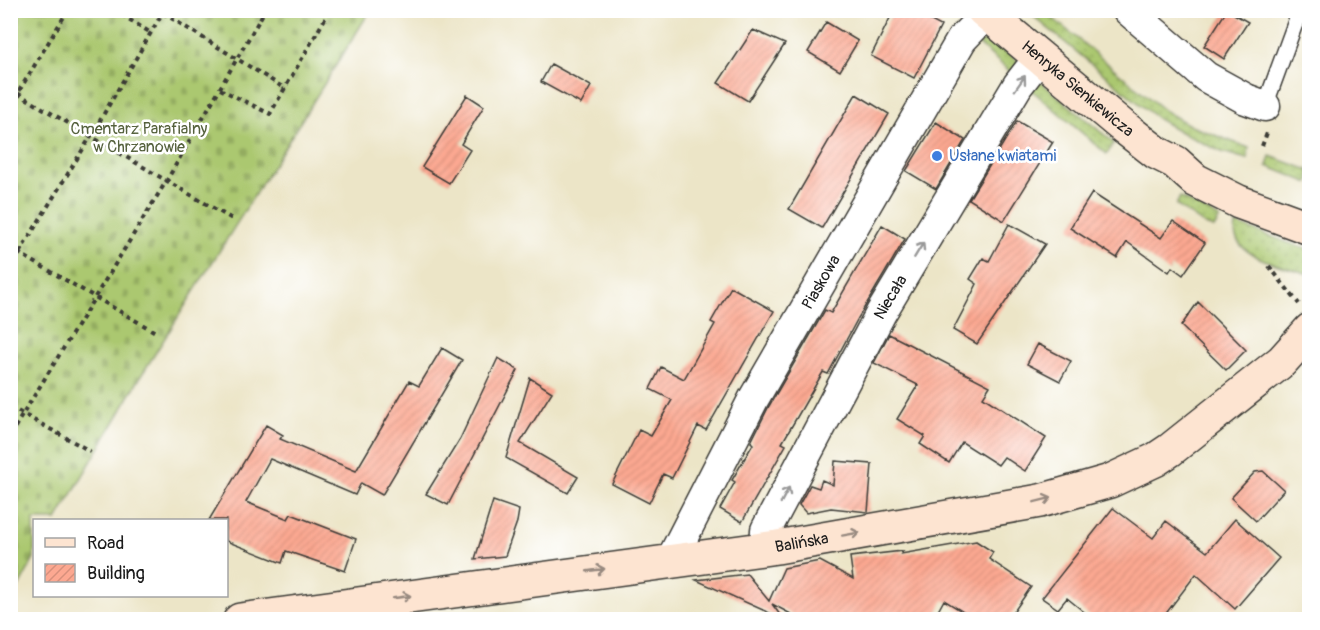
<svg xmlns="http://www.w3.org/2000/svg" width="1320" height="630" viewBox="0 0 1320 630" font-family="Pangolin,sans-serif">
	<defs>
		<pattern id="grass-dots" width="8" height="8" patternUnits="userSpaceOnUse" patternTransform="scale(1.5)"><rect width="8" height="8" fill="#abc86f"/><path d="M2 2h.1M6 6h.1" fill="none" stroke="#93ab60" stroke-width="1.8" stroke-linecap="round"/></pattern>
		<pattern id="cemetery-stones" width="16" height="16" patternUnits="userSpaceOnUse" patternTransform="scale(1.5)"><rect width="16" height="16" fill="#abc86f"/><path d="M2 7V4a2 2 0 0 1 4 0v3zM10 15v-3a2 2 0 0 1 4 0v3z" fill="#93ab60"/></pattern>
		<pattern id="building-hatch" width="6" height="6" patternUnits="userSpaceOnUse" patternTransform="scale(1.5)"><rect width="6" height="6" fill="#fca891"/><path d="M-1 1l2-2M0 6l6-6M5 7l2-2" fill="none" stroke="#d7907c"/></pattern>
	</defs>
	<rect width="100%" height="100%" fill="#fff"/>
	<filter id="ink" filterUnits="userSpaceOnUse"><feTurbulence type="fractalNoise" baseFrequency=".0167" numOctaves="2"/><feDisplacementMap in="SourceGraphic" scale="12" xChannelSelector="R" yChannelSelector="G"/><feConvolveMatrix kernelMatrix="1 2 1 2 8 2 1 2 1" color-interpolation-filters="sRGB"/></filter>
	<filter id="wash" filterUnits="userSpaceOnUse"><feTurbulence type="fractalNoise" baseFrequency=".008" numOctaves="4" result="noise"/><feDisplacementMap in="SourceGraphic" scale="24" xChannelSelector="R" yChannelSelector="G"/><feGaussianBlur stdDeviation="1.35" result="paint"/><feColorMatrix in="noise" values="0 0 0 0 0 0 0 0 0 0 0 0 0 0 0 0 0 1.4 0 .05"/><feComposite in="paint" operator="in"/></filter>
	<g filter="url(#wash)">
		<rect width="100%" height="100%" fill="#ece5c7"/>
		<path fill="url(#grass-dots)" stroke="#647246" stroke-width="1.5" d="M1027,11H1044L1165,111L1191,126L1249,148L1247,159L1222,152L1188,136L1158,119Z
			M975,41L994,42L1020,63L1013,74Z
			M1036,78L1114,143L1107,154L1028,87Z
			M1270,156L1309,170V183L1267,166Z
			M1180,197L1220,218L1214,228L1205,225L1176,205Z
			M1236,224L1309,250V274C1290,268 1243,259 1236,237C1234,233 1236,228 1236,224Z"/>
		<path fill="url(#cemetery-stones)" stroke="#647246" stroke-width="1.5" d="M11,10L370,11L141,376L57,520H34V559L11,601Z"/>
		<g id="blocks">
			<path fill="url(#building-hatch)" d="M894,10H910L941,26L914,78L871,56Z
				M1227,10L1248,22L1224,59L1204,46Z
				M826,22L858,41L840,71L808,52Z
				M753,30L785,44L748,101L718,83Z
				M551,64L591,86L581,104L541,82Z
				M856,94L889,114L822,228L789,209Z
				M467,95L484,106L461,144L470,150L449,183L422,167Z
				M1017,121L1053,142L1004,221L969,199Z
				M936,122L965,140L936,189L906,171Z
				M1092,193L1161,238L1173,221L1205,243L1183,275L1172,267L1169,272L1127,242L1117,258L1070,228Z
				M1009,224L1045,244L977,344L953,330L977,284L970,279L983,258L989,261Z
				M882,225L905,239L858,318L828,374L823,372L782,443L786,445L742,522L720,509L735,482L732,480L753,444L751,442L769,406L825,310L831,313Z
				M731,287L774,311L706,430L698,426L672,478L663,474L649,503L612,484L639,430L651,436L672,400L650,389L661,367L684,379L715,324L711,322Z
				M1198,302L1246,350L1226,370L1181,326Z
				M889,334L990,386L983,397L1046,438L1025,471L1004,457L998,465L962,442L949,463L920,444L925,436L897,419L918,385L874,363Z
				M1038,344L1071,361L1060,381L1027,364Z
				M442,348L462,360L382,495L361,483L355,495L270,459L246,502L288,519L291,514L356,539L345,571L286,551L282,563L226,541V520H209L266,425L283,435L280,439L356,471L409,381L419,386Z
				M498,358L518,370L448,505L426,494L460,439Z
				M530,378L552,392L520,443L578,477L568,493L506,458Z
				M835,461L872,464L868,512L831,508L806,513L799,505L810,485L819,488L822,480L833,485Z
				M1263,471L1284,490L1256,521L1231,498L1255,472Z
				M493,501L519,510L517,522L505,556L475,559Z
				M1113,508L1153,538L1166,521L1207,552L1235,519L1279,558L1235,609L1196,574L1161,620H1094L1067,598L1058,609L1042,598Z
				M976,541L993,552L989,559L1031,587L1008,620H976L944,600L933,620H802L772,604L783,619L696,580L747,574L769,601L784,568L820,561L853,579L850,557L903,551L901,554Z"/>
		</g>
	</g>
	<g filter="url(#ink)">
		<use href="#blocks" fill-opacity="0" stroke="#3b3a36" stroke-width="1.5"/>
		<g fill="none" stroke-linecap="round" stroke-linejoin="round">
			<g stroke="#3b3a36" stroke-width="18">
				<path id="lane" d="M1265,106L1300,10"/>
			</g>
			<g stroke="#3b3a36" stroke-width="33">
				<g id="street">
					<path d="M1128,10L1206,77L1246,99L1265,106"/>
					<path id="s1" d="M765,548L766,530L881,313L1018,85L1039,58"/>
					<path id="s2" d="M671,560L754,398L962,39L986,14"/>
				</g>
			</g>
			<g stroke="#3b3a36" stroke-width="36">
				<g id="secondary">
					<path id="s3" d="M983,10L1121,125L1157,153L1175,162L1195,180L1239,202L1310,228"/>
					<path id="s4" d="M240,620L777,547L1040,501L1110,481L1155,460L1170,450L1282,361L1310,330"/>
				</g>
			</g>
			<path stroke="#3b3a36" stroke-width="4" stroke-dasharray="4.5 4.5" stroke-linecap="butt" d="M114,10L151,33
				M163,13L284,88
				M10,89L232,219
				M220,89L270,114L330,10
				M10,106L68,10
				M1262,146L1267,133
				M10,248L157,333
				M1269,266L1299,304
				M10,268L91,136L164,10
				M10,407L90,451
				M10,435L167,180L265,10"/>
			<use href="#lane" stroke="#fff" stroke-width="15"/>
			<use href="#street" stroke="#fff" stroke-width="30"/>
			<use href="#secondary" stroke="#fde4d1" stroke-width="33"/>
		</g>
		<defs><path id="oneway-shaft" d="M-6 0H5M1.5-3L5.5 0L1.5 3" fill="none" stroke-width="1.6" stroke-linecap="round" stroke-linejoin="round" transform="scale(1.5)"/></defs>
		<g stroke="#999">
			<use href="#oneway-shaft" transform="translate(1020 83) rotate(-55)"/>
			<use href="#oneway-shaft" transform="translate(919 250) rotate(-59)"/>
			<use href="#oneway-shaft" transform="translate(785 495) rotate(-62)"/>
		</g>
		<g stroke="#988a80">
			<use href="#oneway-shaft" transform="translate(1043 500) rotate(-14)"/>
			<use href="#oneway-shaft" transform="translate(851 534) rotate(-10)"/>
			<use href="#oneway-shaft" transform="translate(596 570) rotate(-8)"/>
			<use href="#oneway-shaft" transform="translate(402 597) rotate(-8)"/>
		</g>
	</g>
	<circle fill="#3f7fe0" stroke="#fff" stroke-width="2" cx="937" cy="156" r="6"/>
	<g text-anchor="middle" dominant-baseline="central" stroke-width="5" stroke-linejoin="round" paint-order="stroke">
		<g font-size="16" fill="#1c1c1c" stroke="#fff">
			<text stroke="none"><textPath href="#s3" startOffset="123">Henryka Sienkiewicza</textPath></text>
			<text stroke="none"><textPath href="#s2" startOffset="316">Piaskowa</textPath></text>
			<text stroke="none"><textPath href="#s1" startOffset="282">Niecała</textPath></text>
			<text stroke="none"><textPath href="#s4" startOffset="567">Balińska</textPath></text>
		</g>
		<g font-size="16" fill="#55613d" stroke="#fff">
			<text x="139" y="129">Cmentarz Parafialny<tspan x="139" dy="18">w Chrzanowie</tspan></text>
		</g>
		<g font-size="16" fill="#366cbe" stroke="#fff" text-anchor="start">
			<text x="949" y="156">Usłane kwiatami</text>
		</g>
	</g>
	<rect width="1320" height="630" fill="none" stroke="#fff" stroke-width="36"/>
	<rect x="33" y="519" width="195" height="78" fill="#ffffff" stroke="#a4a4a4" stroke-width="1.5"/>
	<rect x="45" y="538" width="30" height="9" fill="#fde4d1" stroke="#a4a4a4" stroke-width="1.5"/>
	<text x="87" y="549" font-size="18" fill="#1c1c1c">Road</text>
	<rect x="45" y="564" width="30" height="18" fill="url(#building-hatch)" stroke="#a4a4a4" stroke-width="1.5"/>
	<text x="87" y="579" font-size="18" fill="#1c1c1c">Building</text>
</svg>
